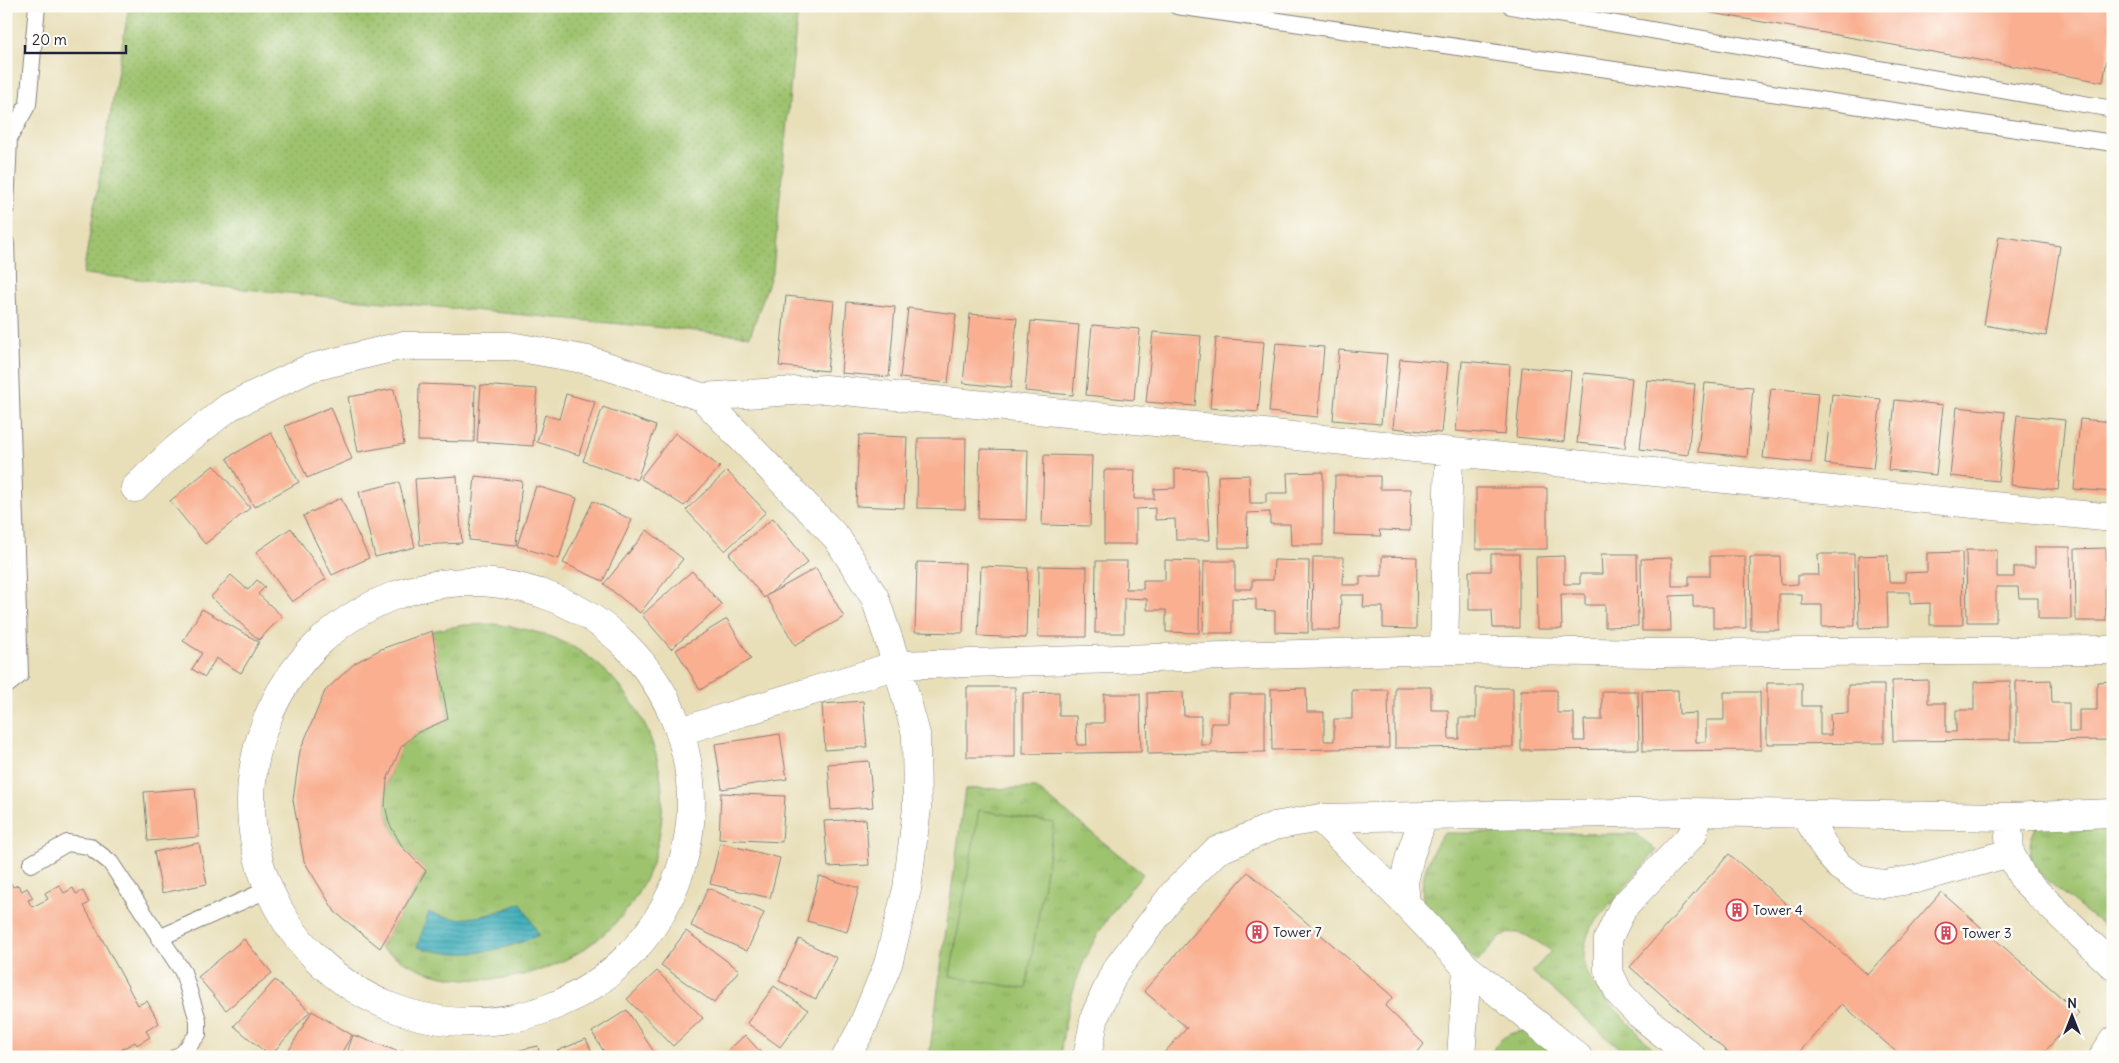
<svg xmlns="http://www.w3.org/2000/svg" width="2119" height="1063" viewBox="0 0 2119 1063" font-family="Delius,sans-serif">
	<defs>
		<pattern id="grass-dots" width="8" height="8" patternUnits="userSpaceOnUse" patternTransform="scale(1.25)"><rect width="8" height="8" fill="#9ec36e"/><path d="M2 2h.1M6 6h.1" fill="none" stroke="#88a760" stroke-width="1.8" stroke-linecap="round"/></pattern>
		<pattern id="park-tufts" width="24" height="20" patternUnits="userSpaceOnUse" patternTransform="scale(1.25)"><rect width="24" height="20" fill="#9ec36e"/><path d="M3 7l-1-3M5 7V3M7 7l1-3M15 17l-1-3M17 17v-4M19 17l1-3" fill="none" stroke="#88a760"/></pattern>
		<pattern id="water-rules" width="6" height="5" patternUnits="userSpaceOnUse" patternTransform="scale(1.25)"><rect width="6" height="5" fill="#40afbb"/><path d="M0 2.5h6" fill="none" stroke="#358e99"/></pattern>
	</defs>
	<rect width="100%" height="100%" fill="#fdfcf7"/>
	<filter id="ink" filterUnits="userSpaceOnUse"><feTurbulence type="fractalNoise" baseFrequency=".02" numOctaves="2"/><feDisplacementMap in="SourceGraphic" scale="10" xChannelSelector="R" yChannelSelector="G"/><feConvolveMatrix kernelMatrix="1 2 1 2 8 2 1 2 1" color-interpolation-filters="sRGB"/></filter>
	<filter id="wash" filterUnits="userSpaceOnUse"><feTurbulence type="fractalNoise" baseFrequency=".0096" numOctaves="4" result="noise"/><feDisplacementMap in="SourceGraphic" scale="20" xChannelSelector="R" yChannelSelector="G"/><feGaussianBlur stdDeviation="1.12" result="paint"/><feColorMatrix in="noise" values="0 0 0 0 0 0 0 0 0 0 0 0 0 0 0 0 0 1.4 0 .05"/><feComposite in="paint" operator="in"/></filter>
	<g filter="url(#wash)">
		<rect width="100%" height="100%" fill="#e8dfb9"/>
		<path fill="url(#grass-dots)" stroke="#607254" d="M129,6H798L773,270L750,336L83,274Z"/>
		<path fill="url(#park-tufts)" stroke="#607254" d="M494,624C525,628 556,635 583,653C652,700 680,787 651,866C619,952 522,996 435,974C415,969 398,958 380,948L426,871C396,841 374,814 391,770C394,763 397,751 402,746C415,732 432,726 448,719L432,631L463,625Z
			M1036,788L1143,874C1091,932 1069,980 1060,1057H929L965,789Z
			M2040,821L2113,823V933C2097,920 2038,877 2032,862C2026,848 2032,833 2040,821Z
			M1444,833L1637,834L1656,851L1591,927C1573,968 1593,986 1620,1014C1634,1029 1648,1043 1661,1057H1629L1532,972L1551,951C1513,924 1507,926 1478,962C1467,952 1435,929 1429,917C1414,890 1427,856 1444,833Z
			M1526,1031L1556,1057H1491C1495,1039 1509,1032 1526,1031Z"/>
		<path fill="#9ec36e" stroke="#607254" d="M979,810L1054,823L1026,989L950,976Z"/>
		<path fill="url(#water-rules)" stroke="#31687b" d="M521,903L539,935C499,953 459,959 417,947L429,912C458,926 492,915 521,903Z"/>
		<g id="blocks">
			<path fill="#f9af90" d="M1672,6H2113V25L2103,82Z
				M1999,236L2060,246L2046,336L1984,325Z
				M786,296L834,301L827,371L779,366Z
				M847,302L895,307L889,377L841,373Z
				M908,308L956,314L948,383L900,378Z
				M970,314L1017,318L1011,388L963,383Z
				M1031,321L1079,325L1073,395L1025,391Z
				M1092,325L1140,329L1134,400L1086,395Z
				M1153,332L1201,336L1195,406L1146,402Z
				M1216,338L1264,342L1258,412L1210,408Z
				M1276,343L1324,347L1318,417L1269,412Z
				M1339,350L1387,354L1381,424L1333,420Z
				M1400,359L1448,363L1441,433L1393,428Z
				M1462,361L1510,365L1505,435L1456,431Z
				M1522,367L1571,371L1564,442L1516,437Z
				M1584,373L1632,378L1625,448L1577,443Z
				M1647,380L1695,384L1688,455L1640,449Z
				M1705,383L1753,387L1747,457L1698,452Z
				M419,384L475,386L474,442L418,441Z
				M481,385L537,389L533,446L477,442Z
				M1771,388L1818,393L1811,463L1763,458Z
				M394,389L404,444L358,452L348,397Z
				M566,394L595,402L579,455L537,442L545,415L559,419Z
				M1832,394L1881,399L1873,469L1825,464Z
				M1895,400L1943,405L1936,475L1888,470Z
				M331,407L352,459L307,478L285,426Z
				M603,407L656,426L637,480L583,461Z
				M1957,407L2005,412L1998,481L1950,476Z
				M2017,415L2065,420L2058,490L2010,485Z
				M2080,419L2113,422V492L2074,489Z
				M271,433L299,482L254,507L227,458Z
				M675,433L720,467L684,506L640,478Z
				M859,435L907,437L904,508L856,506Z
				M918,438H966L965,509L917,508Z
				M980,449L1028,450L1026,520L978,519Z
				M1044,455L1092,456L1090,526L1042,525Z
				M214,465L250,508L205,544L170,501Z
				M1175,469L1206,470L1210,540H1176L1175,519L1155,520V508L1136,509V544H1104V470H1135L1134,499H1154V489L1175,488Z
				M727,471L766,512L725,551L686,510Z
				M1323,472V545H1291L1290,524H1270V512L1247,513L1248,548H1219L1218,476L1249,475L1250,503H1266V493H1288L1287,473Z
				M457,476L462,543L420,545L415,479Z
				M475,476L522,481L516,545L469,540Z
				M1335,476H1380V489H1411L1410,531L1379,530L1381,536L1334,535Z
				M399,482L415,547L375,557L359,492Z
				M536,486L577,498L559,559L517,546Z
				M1476,488H1547V549H1476Z
				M341,498L369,558L332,575L303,516Z
				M593,501L632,520L603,581L563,563Z
				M773,518L808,562L764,598L729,554Z
				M291,528L326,579L292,602L256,552Z
				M647,530L683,559L640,613L604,584Z
				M2035,547H2070L2071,619H2038V598H2019L2018,587H1996V622H1967L1966,550H1997V577H2014V567H2035Z
				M2106,548L2107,576H2113V585H2105L2106,621H2076L2075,549Z
				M1962,552L1963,625H1930V603L1910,604V592H1887L1888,627L1859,628L1858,556L1888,555L1889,582H1905V573L1927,572V553Z
				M1491,554H1519V628H1493L1492,610H1469V571H1491Z
				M1601,554H1637L1638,626L1605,627V605H1585V594H1561L1562,629H1537L1536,557L1564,556V584H1580V574H1602Z
				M1818,554H1854L1855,626L1822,627V605H1802V594H1779V630H1751L1750,557H1780L1781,585L1798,584V575H1819Z
				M1382,556L1417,557L1416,629L1383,628V607H1363L1364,595H1341L1340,630H1312L1313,557H1344L1343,585H1360V576H1382Z
				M1710,556H1745L1746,628H1713V607H1693V595L1670,596L1671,631H1642L1641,559L1672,558V586H1689V576H1710Z
				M1165,560L1200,561L1199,633L1166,632V610H1147V599L1124,598V633H1095L1096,561H1127L1126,589H1143V580H1165Z
				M1274,560L1309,561L1308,633L1275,632V611L1256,610V599L1232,598V633H1203L1204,561H1235V589H1252V580H1273Z
				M917,562L965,563L963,633L915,632Z
				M981,566L1028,568L1026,638L978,636Z
				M1039,566L1087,567L1086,637H1038Z
				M816,568L844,617L795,645L766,596Z
				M692,571L722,605L671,649L642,615Z
				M231,575L248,590L257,580L265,587L258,594L282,616L259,640L211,597Z
				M202,609L259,642L241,673L216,658L205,677L192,669L202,653L183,641Z
				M727,619L751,659L700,690L676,650Z
				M432,631L448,719L417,733L401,747L387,780L385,805L389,823L403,848L426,871L380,948L335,912L304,861L293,800L300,751L325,691L355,663L381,649Z
				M1928,680V703H1946V732H1956V710H1974V682L2010,681V740L1893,741L1892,681Z
				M2051,680L2052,703H2069V732H2079V710H2097V682L2113,681V740L2016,741V681Z
				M1767,683H1802V706H1820V735H1831L1830,714L1848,713V685H1884V743L1767,744Z
				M967,687H1015V757H967Z
				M1395,687H1431V710H1448L1449,739H1459V718H1476V688H1513V747L1395,748Z
				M1306,688L1307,712H1324V741H1334V719H1352V690H1388L1389,748L1272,750L1271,689Z
				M1521,690H1557V713H1574V741H1585L1584,720H1602V691H1638L1639,749L1521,750Z
				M1678,690L1679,714L1696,713V742H1706V720H1724V692H1760L1761,750L1643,751L1642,691Z
				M1059,692V716H1076L1077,745H1087L1086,723H1104V694H1140L1141,752L1023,754V693Z
				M1183,692L1184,716H1201V745H1211V723H1229V694H1265V752L1148,754L1147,693Z
				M863,701L867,747L825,750L822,704Z
				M780,734L787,779L722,789L715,744Z
				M869,761L873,807L831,810L828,764Z
				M195,788L199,837L148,841L144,792Z
				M721,793L785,796L782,842L719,839Z
				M866,819L869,865L828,867L824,821Z
				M199,843L207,884L162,893L154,852Z
				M720,843L780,858L770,898L710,884Z
				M1729,854L1868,975L1941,892L2079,1013L2040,1057H1902L1842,1004L1795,1057H1733L1630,967Z
				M1248,872L1393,997L1385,1006L1424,1044L1414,1057H1160L1187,1028L1144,991Z
				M819,876L859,888L847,932L807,921Z
				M11,883L13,887L18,885L22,891L27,888L33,898L28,900L32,907L48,899L45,893L59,885L64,893L73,888L76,894L83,891L89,903L84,906L138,1005L147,1001L159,1023L146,1031L150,1037L137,1045L135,1042L122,1049L126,1057H6V885Z
				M708,888L764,913L747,951L691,926Z
				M686,931L739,970L714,1003L661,965Z
				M244,939L272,973L226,1010L198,977Z
				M799,939L837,958L816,999L779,981Z
				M657,971L703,1018L673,1046L627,999Z
				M275,980L310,1011L270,1056L234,1026Z
				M774,986L808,1010L780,1047L747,1023Z
				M627,1010L657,1057H607L592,1032Z
				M312,1011L352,1035L339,1057H285Z
				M353,1035L397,1051L395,1057H346Z
				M745,1035L765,1057H721Z
				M586,1039L594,1057H543Z
				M538,1046L540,1057H494V1056Z
				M401,1051L428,1056V1057H400Z"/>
		</g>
	</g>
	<g filter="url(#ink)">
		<use href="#blocks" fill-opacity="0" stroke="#85807a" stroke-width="1"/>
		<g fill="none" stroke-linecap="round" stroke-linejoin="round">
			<g stroke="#85807a" stroke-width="18">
				<path id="service" d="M1177,6L2113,143
					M1511,6L2113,109
					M6,208L9,138L28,104L37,6
					M6,243L20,675L6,686
					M31,864L67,843L89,846L110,862L183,972L198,1020V1034L183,1053L176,1057
					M159,938L267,890"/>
			</g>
			<g stroke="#85807a" stroke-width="29">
				<path id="minor" d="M702,397L837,538L875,598L897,665L916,734L917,808L907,889L888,964L861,1030L846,1057
					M1449,452L1444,650L1659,653L2113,650
					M135,488L176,449L229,407L310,368L400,346H510L588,360L702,397L825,389L2113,518
					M251 802a220 220 0 1 1 440 0a220 220 0 1 1-440 0Z
					M681,731L897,665L1444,650
					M1805,814L1828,853L1840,867L1860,880L1884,884L1916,879L2010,853
					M1424,816L1410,856L1404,882L1406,904L1467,968L1578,1057
					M1320,818L1406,904
					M2009,836L2010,853L2024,880L2113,966
					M1087,1057L1095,1016L1115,971L1174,893L1216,851L1274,826L1320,818L1424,816L1687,812L2008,817L2113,813
					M1461,1057L1467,968
					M1692,1057L1639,1014L1619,993L1608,970V939L1623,907L1693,834L1697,813
					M2103,1057L2113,1041"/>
			</g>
			<use href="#service" stroke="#fff" stroke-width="16"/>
			<use href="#minor" stroke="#fff" stroke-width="28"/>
		</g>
	</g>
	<defs>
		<g id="building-ring" transform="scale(1.125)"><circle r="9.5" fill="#fdfcf7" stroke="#d1495b" stroke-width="1.5"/><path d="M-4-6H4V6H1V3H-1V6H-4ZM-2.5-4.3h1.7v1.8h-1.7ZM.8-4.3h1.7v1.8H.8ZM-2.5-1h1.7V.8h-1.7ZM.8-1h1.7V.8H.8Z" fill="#d1495b"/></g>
	</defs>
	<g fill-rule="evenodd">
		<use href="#building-ring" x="1737" y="910"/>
		<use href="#building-ring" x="1257" y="932"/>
		<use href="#building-ring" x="1946" y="933"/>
	</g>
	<g text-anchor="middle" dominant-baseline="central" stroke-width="5" stroke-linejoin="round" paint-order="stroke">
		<g font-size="14" fill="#22223b" stroke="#fdfcf7" text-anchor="start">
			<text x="1753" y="910">Tower 4</text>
			<text x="1273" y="932">Tower 7</text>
			<text x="1962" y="933">Tower 3</text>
		</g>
	</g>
	<rect width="2119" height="1063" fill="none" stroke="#fdfcf7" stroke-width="25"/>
	<g transform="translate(2072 1016)" stroke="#fdfcf7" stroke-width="4" paint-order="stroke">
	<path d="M0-4L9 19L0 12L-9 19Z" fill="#22223b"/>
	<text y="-8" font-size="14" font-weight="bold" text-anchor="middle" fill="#22223b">N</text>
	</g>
	<path d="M25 45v8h101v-8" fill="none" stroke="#22223b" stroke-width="2.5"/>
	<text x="32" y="45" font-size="15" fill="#22223b" stroke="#fdfcf7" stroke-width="4" paint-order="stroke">20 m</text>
</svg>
